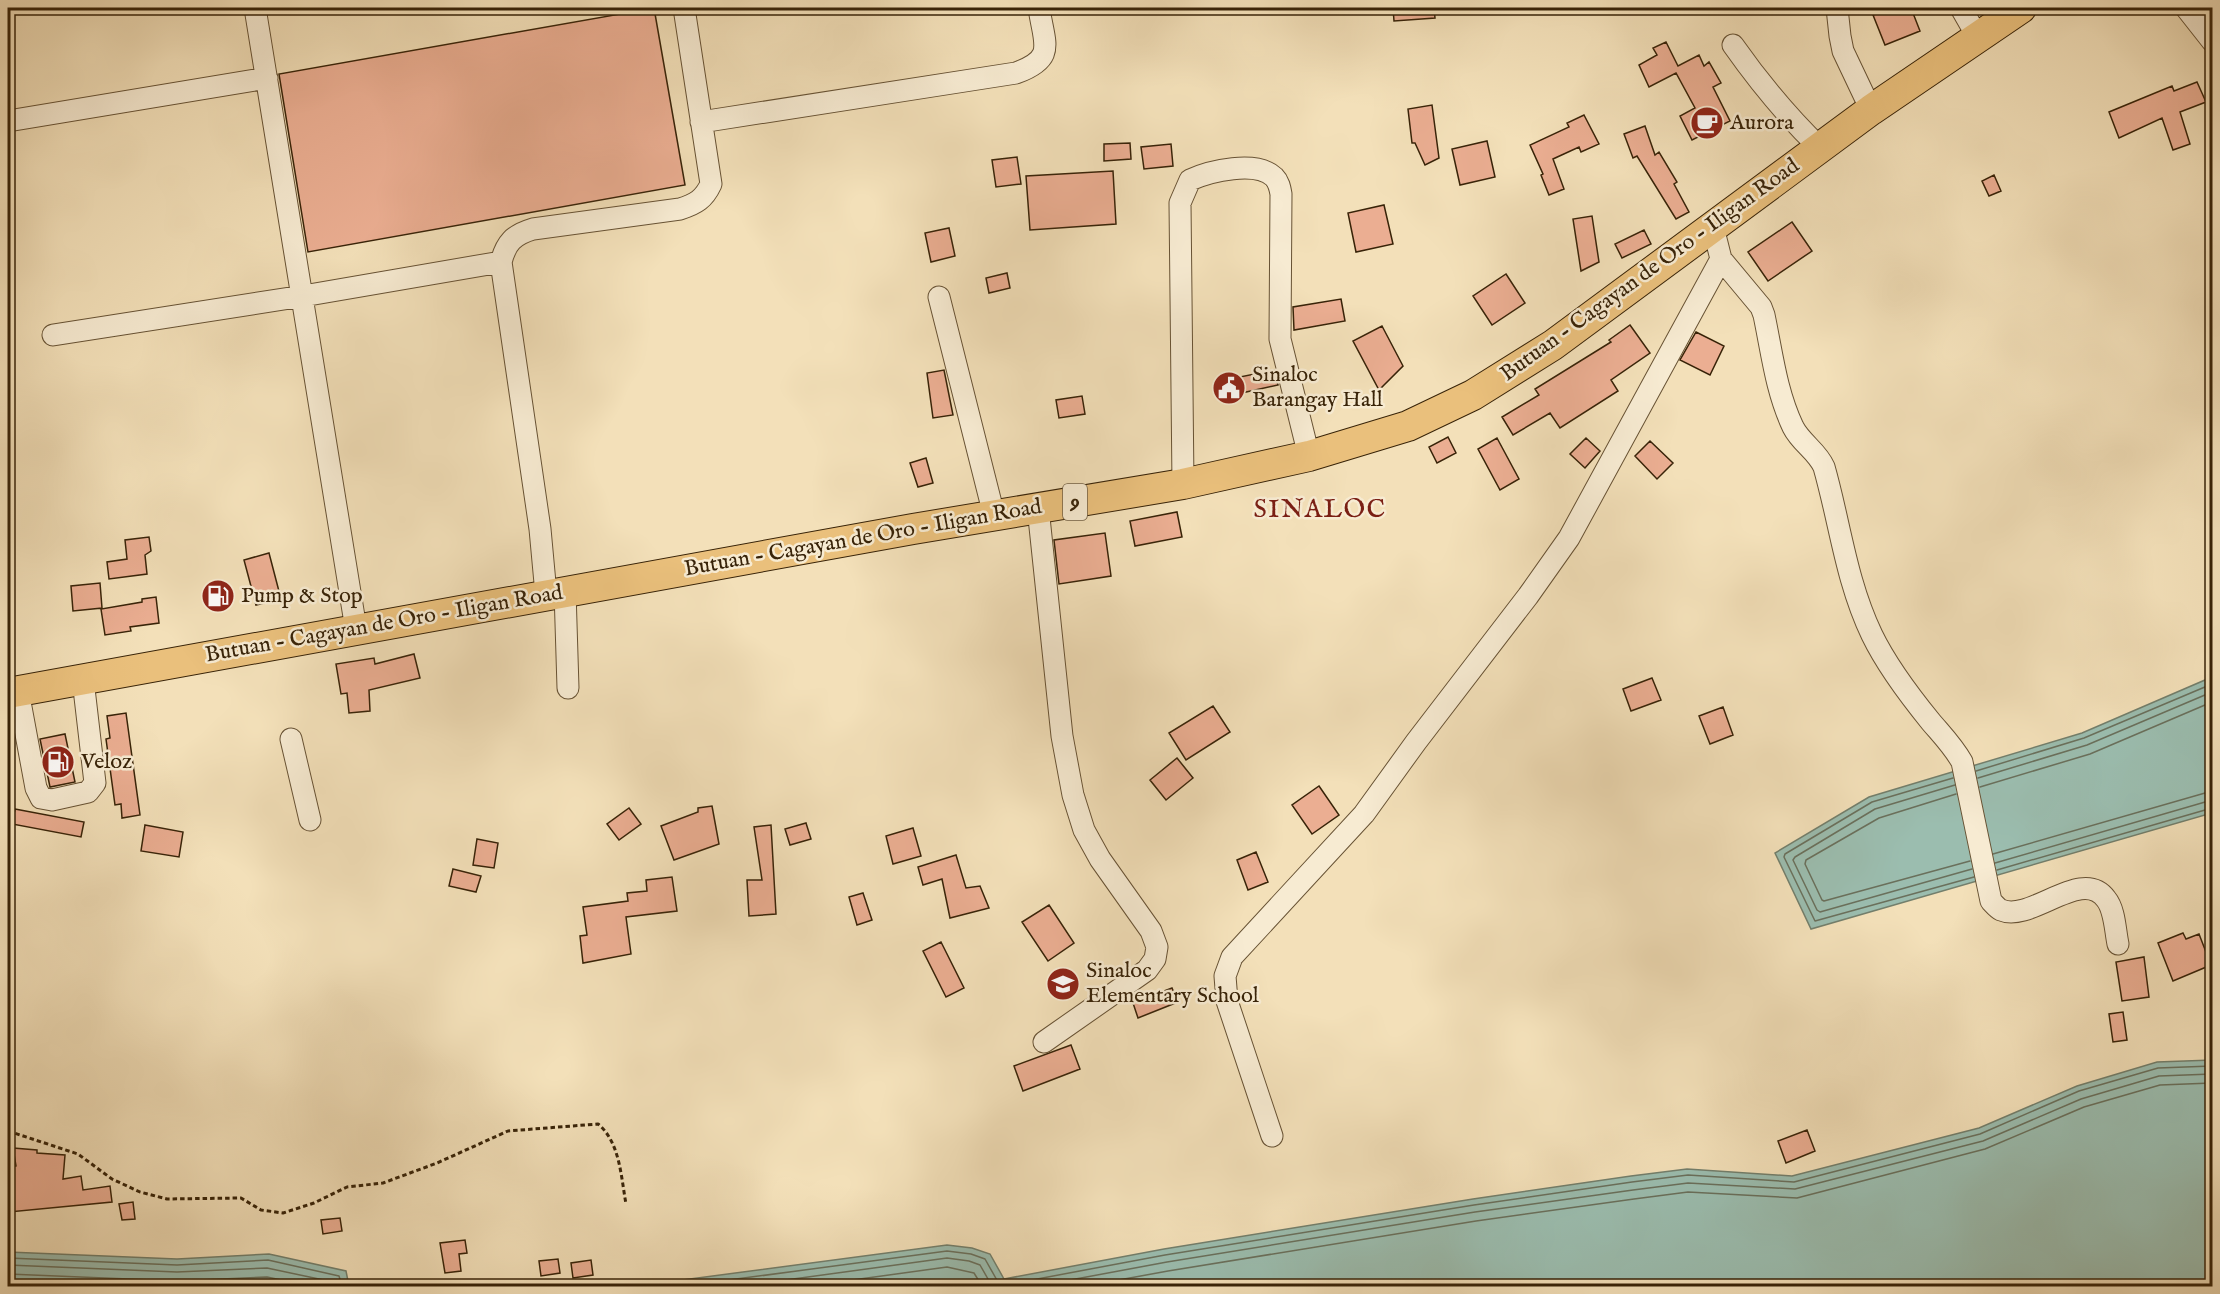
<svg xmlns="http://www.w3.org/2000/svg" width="2220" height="1294" viewBox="0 0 2220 1294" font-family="'IM FELL English',serif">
	<rect width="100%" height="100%" fill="#f3e0b9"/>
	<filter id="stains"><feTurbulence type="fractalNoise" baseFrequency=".00333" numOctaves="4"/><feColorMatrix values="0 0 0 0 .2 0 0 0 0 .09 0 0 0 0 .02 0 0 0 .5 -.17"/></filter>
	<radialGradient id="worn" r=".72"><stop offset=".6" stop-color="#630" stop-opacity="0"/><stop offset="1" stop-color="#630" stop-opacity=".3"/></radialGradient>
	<path fill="#9bbdaf" stroke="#737f6c" stroke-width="1.5" d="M2212,677V813L1811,929L1775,853L1869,797L2082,733Z
		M2212,1060V1286H637L947,1245L972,1248L990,1254L1004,1279L1164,1249L1473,1199L1631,1176L1687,1169L1792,1176L1979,1128L2077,1086L2157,1062Z
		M8,1252L177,1259L269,1254L346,1271L349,1286H8Z"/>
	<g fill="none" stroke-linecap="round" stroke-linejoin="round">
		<path stroke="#6a705c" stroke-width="1.5" d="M1976,771L2084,738L2212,684
			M1953,778L1872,802L1785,854L1784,857L1815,921L1974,877
			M1978,778L2087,745L2212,692
			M1955,785L1875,809L1795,857L1793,860L1817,910L1820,912L1972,869
			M1980,787L2090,754L2212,702
			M1956,794L1879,818L1806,860L1805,864L1822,900L1824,901L1970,861
			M1993,854L2212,791
			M1995,863L2212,800
			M1997,870L2212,808
			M8,1258L177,1265L268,1260L339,1276L342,1286
			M8,1265L177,1272L267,1268L333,1282L335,1286
			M8,1274L177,1281L267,1277L310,1286
			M684,1286L947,1251L971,1254L985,1259L998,1282L1005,1285L1165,1255L1474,1205L1632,1182L1688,1175L1794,1182L1980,1134L2079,1091L2158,1068L2212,1066
			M742,1286L947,1258L969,1261L980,1265L992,1286
			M809,1286L947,1267L974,1273L982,1286
			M1038,1286L1167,1262L1475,1212L1633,1190L1688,1183L1795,1189L1983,1141L2081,1099L2159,1076L2212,1074
			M1086,1286L1168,1271L1476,1221L1634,1199L1688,1192L1797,1198L1985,1149L2084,1107L2160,1085L2212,1083"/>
	</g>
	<path fill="#ebae92" stroke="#382308" stroke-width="1.5" d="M654,8L685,185L308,252L279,74Z
		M1393,8H1434L1435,18L1394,21Z
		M1894,8H1911L1920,31L1885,45L1873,15Z
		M1666,42L1678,66L1699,55L1704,66L1709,62L1721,83L1713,87L1730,121L1692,140L1680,116L1695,108L1676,73L1649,87L1639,65L1657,55L1653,48Z
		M2197,82L2206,102L2180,112L2190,144L2173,150L2162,118L2119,138L2109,112L2172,86L2174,91Z
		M1432,105L1439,158L1425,165L1415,143H1412L1408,109Z
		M1584,115L1599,144L1581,152L1579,147L1553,159L1564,189L1549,195L1541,175L1543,174L1530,145L1569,127L1567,123Z
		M1645,126L1655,155L1659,152L1677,182L1674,184L1689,212L1676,219L1637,156L1633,158L1624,134Z
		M1487,141L1495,177L1460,185L1452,149Z
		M1130,143L1131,159L1104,161V144Z
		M1171,144L1173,166L1144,169L1141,147Z
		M1017,157L1021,184L996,187L992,160Z
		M1113,171L1116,224L1030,230L1026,176Z
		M1994,175L2001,191L1989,196L1982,181Z
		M1384,205L1393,244L1356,252L1348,213Z
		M1592,216L1599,262L1581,271L1573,219Z
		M1792,222L1812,251L1768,281L1748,252Z
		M949,228L955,256L931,262L925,233Z
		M1644,230L1651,244L1622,258L1615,244Z
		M1007,273L1010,288L989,293L986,278Z
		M1506,274L1525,303L1492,325L1473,296Z
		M1341,299L1345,321L1294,330L1293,307Z
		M1630,325L1650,353L1611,380L1618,391L1560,428L1550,413L1513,435L1502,417L1539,395L1535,389L1611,342L1609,340Z
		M1382,326L1403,366L1379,390L1353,341Z
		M1696,332L1724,346L1710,375L1680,360Z
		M944,370L953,415L933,418L927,373Z
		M1274,370L1278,385L1219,398L1215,382Z
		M1082,396L1085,414L1059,418L1056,400Z
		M1448,437L1456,453L1437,463L1429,447Z
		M1497,438L1519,479L1500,490L1478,449Z
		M1586,438L1600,451L1585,468L1570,454Z
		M1650,441L1673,463L1657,479L1635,456Z
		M926,458L933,483L918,487L910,463Z
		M1177,512L1182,537L1135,546L1130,521Z
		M1105,533L1111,576L1059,584L1054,540Z
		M149,537L151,551L145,555L147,574L109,579L107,562L127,559L125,540Z
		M269,553L281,599L256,605L244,560Z
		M100,583L102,608L73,611L71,586Z
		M156,597L159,623L130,627L131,631L105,635L101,609L142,602V599Z
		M414,654L420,678L369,690L370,711L349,713L347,693L341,694L336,664L374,658L375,664Z
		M1652,678L1661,700L1631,711L1623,689Z
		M1213,706L1230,732L1186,760L1169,733Z
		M1723,707L1733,735L1710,744L1699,716Z
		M126,713L140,815L122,818L121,804L115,805L106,739L110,738L107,716Z
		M65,734L75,782L50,787L40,739Z
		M1177,758L1193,778L1166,800L1150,780Z
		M1319,786L1339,815L1312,834L1292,805Z
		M712,806L719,844L674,860L661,826L698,812V808Z
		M629,808L641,824L619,840L607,824Z
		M15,809L84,822L81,837L12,824Z
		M806,823L811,839L790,845L785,829Z
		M145,825L183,832L179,857L141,851Z
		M771,825L776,914L749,916L747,880H762L754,827Z
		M913,828L921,856L893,864L886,836Z
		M477,839L498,843L494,868L473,865Z
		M1256,852L1268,882L1248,890L1237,860Z
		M956,855L966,888L980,886L989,908L950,918L942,879L923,885L918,867Z
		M453,869L481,876L476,892L449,886Z
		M672,877L677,911L626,917L631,954L583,963L580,936L587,935L583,907L628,901L627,893L647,891L646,880Z
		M863,893L872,920L857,925L849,897Z
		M1049,905L1074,943L1048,961L1022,922Z
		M2183,933L2186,939L2199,934L2211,965L2173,981L2158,943Z
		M941,942L964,988L946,997L923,951Z
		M2144,957L2149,997L2122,1001L2116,962Z
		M1172,988L1178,1002L1138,1018L1133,1003Z
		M2123,1012L2127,1040L2113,1042L2109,1014Z
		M1071,1045L1080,1069L1023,1091L1014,1066Z
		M1807,1130L1815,1151L1786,1163L1778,1141Z
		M13,1148L37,1150V1153L65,1155L63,1179L81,1176L83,1190L110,1186L112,1202L9,1212L8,1188L14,1187L11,1167L16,1166Z
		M133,1202L135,1219L122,1220L119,1204Z
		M340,1218L342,1231L323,1234L321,1220Z
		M465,1240L467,1253L459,1254L461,1271L445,1273L440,1243Z
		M558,1259L560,1273L541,1276L539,1261Z
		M591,1260L593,1275L573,1278L571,1263Z"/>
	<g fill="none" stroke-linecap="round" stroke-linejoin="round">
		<g stroke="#675234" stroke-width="23">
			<path id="minor" d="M255,8L356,629
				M1837,8L1840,36L1843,51L1871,110
				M1961,8L1977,36
				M2186,8L2212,41
				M1733,45C1759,82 1787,116 1820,148
				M8,121L267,78
				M701,122L1016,73C1057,58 1044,44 1039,8
				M1713,227L1721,259L1761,307L1764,315C1772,353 1776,391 1793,427C1801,443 1817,451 1824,467C1840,523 1846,581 1872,635C1887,666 1909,695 1931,722C1942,735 1953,746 1962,762L1991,901C1994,904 1997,908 2001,910C2031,923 2082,866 2106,899C2115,910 2115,930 2118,944
				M501,262C506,243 513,235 533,229L680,209C696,204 704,199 711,184L684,8
				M939,297L994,515
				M53,335L303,296L501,262L540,529L546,594
				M1183,484L1180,203L1190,180C1210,171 1256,160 1274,177C1279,182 1280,188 1281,194L1280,339L1309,456
				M1038,508L1062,736L1073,795L1084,830L1100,859L1151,931L1157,947L1155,959L1147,970L1044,1042
				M565,591L568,688
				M18,691L36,788L41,798L52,800L88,792L95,783L83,680
				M291,739L310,820
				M1272,1136L1227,1001L1225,976L1232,957L1364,814L1416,742L1528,596L1569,538L1721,259"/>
		</g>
		<g stroke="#382308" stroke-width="32">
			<path id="highway" d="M8,693L913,529L1183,484L1309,456L1408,426L1473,395L1553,345L1871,110L2021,8"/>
		</g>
		<path stroke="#382308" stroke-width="3" stroke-dasharray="4.5 3" stroke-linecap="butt" d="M8,1132L14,1133L78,1154L112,1179L140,1192L167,1199L241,1198L261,1210L283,1213L314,1203L347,1187L383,1183L437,1163L508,1131L598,1124C620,1142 621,1177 626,1204"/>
		<use href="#minor" stroke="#f7ebd2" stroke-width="21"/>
		<use href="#highway" stroke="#eac07c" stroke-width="30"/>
	</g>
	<defs>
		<g id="cafe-disc" transform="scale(1.725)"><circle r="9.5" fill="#8f2418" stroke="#f7ebd2"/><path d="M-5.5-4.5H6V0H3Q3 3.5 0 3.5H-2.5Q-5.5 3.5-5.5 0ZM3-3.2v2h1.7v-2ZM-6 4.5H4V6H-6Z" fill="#fff"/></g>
		<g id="civic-disc" transform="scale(1.725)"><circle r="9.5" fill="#8f2418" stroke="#f7ebd2"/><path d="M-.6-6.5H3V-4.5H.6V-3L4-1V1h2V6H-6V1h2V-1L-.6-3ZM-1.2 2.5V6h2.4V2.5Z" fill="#fff"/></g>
		<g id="fuel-disc" transform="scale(1.725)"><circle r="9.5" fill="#8f2418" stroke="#f7ebd2"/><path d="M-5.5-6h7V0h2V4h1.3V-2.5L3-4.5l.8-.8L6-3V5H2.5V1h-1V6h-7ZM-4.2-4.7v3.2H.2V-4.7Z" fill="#fff"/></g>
		<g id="school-disc" transform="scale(1.725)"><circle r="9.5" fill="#8f2418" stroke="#f7ebd2"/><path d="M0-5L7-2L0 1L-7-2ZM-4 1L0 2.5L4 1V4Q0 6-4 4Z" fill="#fff"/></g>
	</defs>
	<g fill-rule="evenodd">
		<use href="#cafe-disc" x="1707" y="123"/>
		<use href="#civic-disc" x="1229" y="388"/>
		<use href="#fuel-disc" x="218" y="596"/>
		<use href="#fuel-disc" x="58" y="762"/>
		<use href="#school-disc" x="1063" y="984"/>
	</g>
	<g text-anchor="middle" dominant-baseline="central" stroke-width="5" stroke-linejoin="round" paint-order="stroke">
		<rect fill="#f7ebd2" stroke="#715f45" stroke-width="1.5" x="1063" y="484" width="24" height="36" rx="4.5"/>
		<g font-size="21" font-weight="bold" fill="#382308">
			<text x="1075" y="502">9</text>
		</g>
		<g font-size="22" fill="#382308" stroke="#f7ebd2" text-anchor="start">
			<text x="1730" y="123">Aurora</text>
			<text x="1252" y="375">Sinaloc<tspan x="1252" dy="25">Barangay Hall</tspan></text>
			<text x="241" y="596">Pump &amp; Stop</text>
			<text x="81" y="762">Veloz</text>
			<text x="1086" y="971">Sinaloc<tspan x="1086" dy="25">Elementary School</tspan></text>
		</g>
		<g font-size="22" fill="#382308" stroke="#f7ebd2">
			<text transform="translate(1650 270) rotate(-36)">Butuan - Cagayan de Oro - Iligan Road</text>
			<text transform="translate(863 538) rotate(-10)">Butuan - Cagayan de Oro - Iligan Road</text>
			<text transform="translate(384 624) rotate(-10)">Butuan - Cagayan de Oro - Iligan Road</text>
		</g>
		<g font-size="26" letter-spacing="1.5" fill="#7a1f14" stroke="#f7ebd2">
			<text x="1320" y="509">SINALOC</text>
		</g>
	</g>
	<rect width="2220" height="1294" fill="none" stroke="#f3e0b9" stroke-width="30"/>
	<rect x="9" y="9" width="2202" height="1276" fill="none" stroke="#382308" stroke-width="3"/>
	<rect x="15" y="15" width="2190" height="1264" fill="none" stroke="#382308" stroke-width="1.5"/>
	<rect width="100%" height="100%" filter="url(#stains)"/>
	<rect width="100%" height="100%" fill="url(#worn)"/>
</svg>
